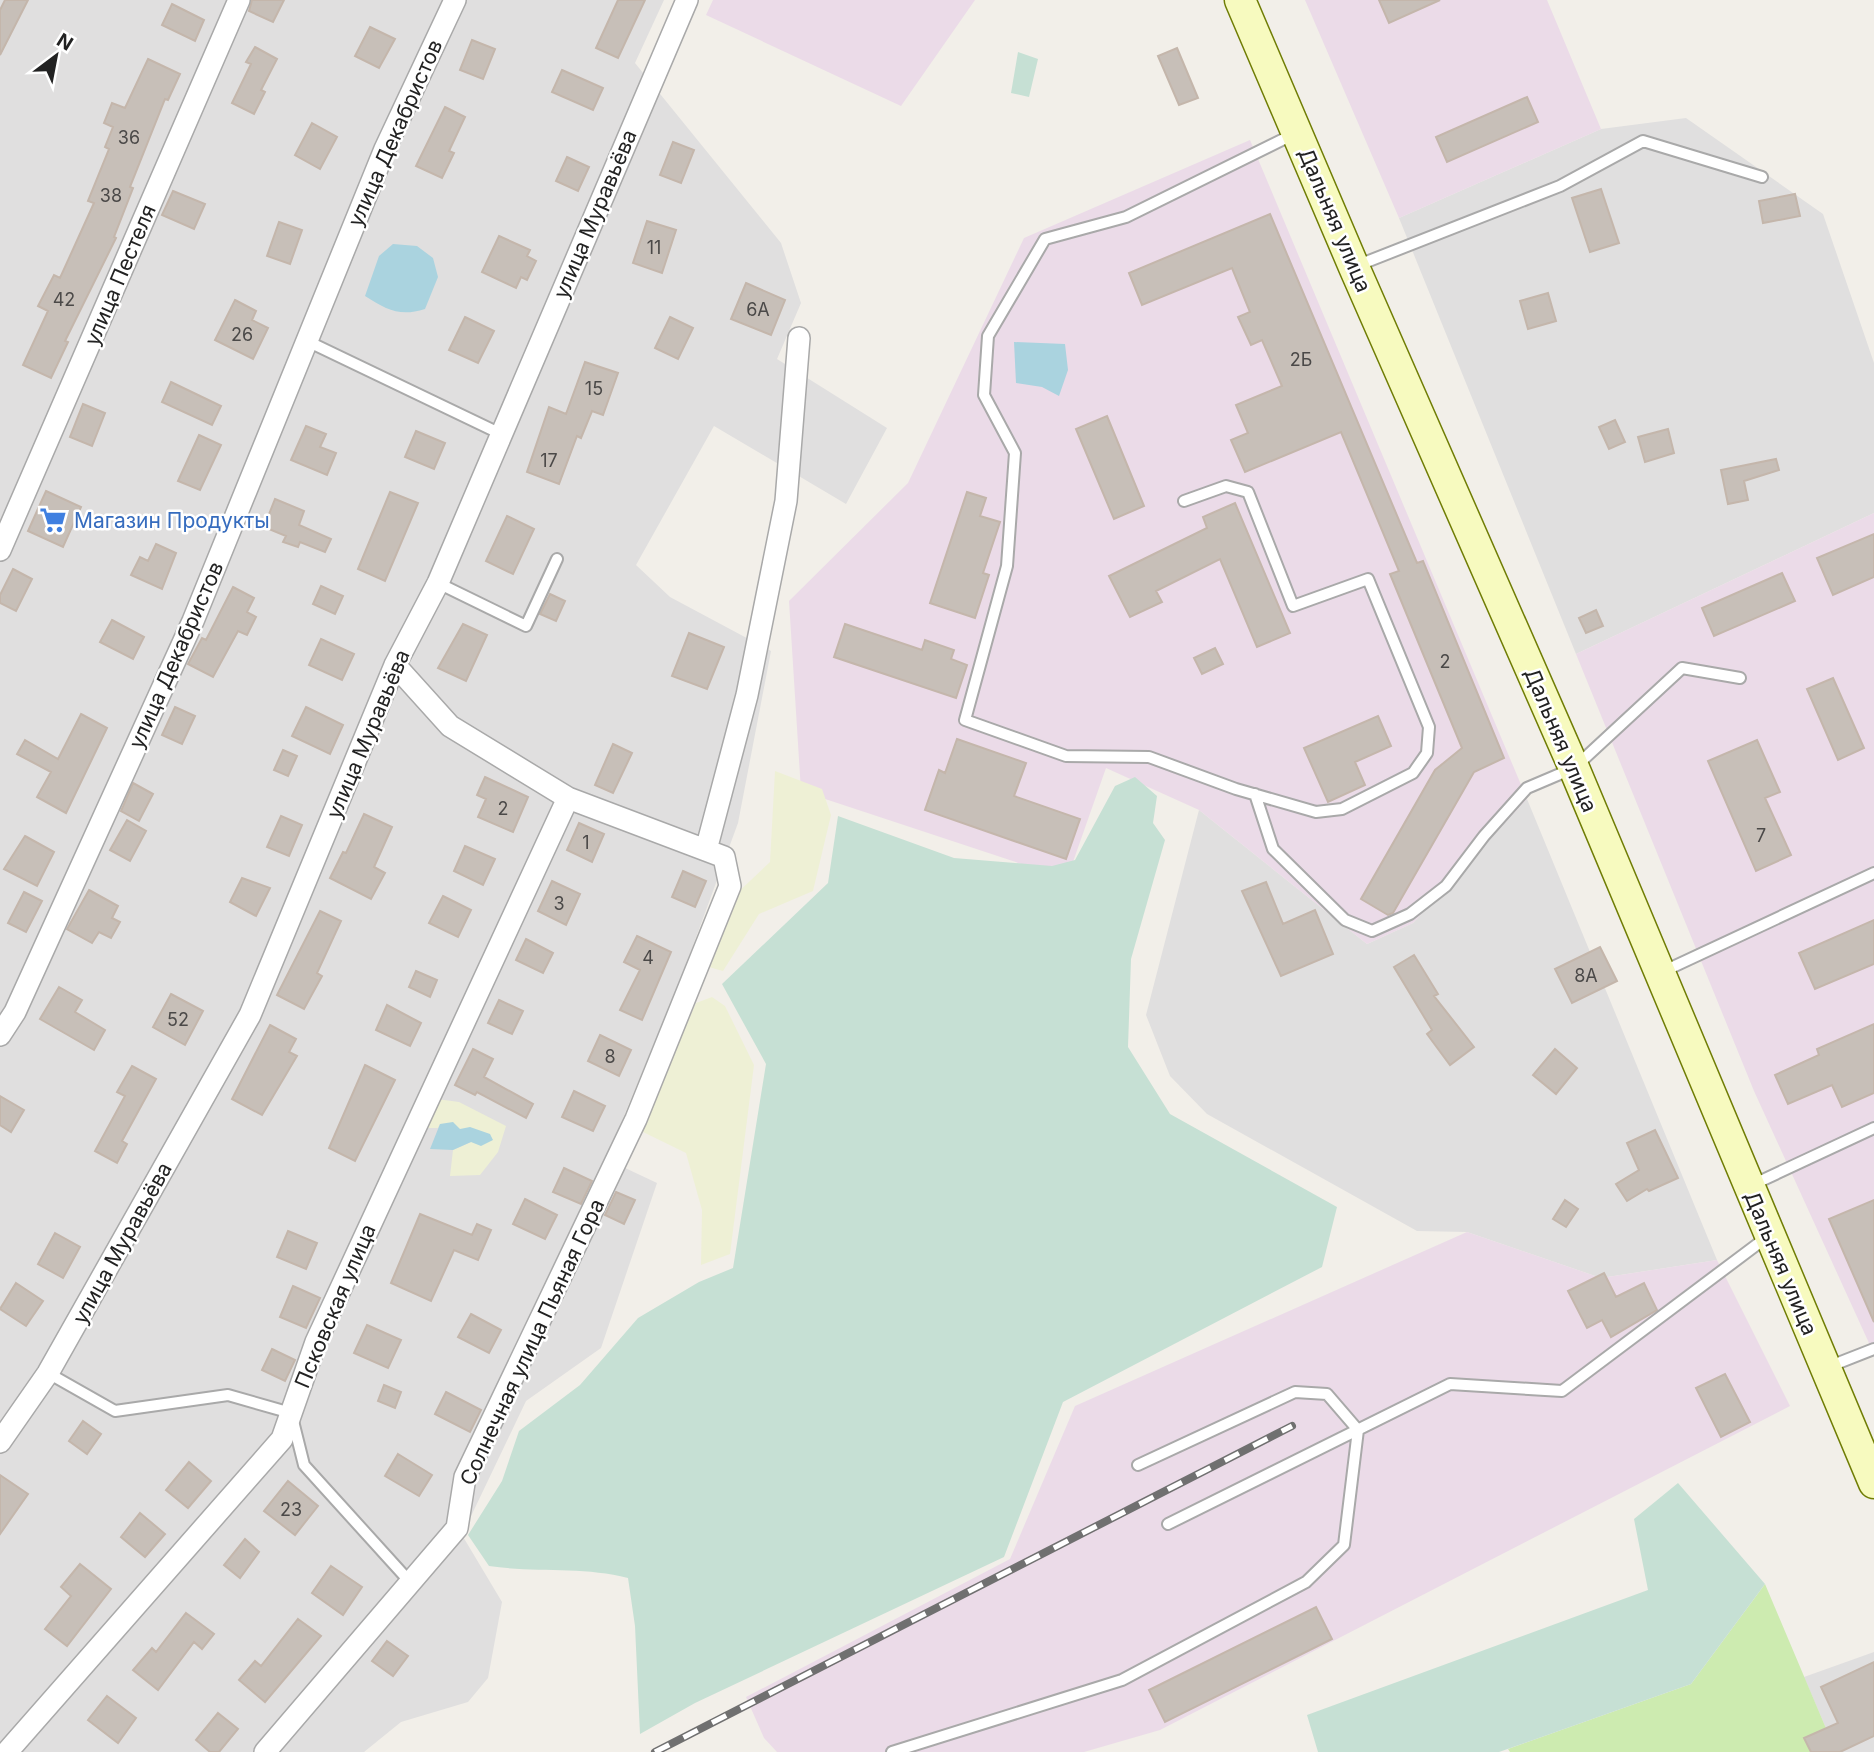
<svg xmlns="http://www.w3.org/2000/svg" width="1874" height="1752" viewBox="0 0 1874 1752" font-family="Inter,sans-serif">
	<rect width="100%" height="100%" fill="#f2efe9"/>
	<path fill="#e0dfdf" d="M0,0H664L635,63L781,243L801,303L777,359L887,428L846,504L714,426L636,565L670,597L771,651L738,823L680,981L606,1159L657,1183L601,1348L526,1401L462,1535L502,1602L488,1678L468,1702L401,1722L364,1752H0Z
		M1686,118L1823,214L1874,363V513L1576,654L1399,218L1601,129Z
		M1527,799L1717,1260L1601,1278L1467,1232L1417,1231L1207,1114L1170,1076L1146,1015L1199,810L1367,944L1413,923Z
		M1874,1652V1752H1836L1804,1677Z"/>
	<path fill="#ebdbe8" d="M713,0H975L901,106L706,15Z
		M1305,0H1547L1601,129L1399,218Z
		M1250,140L1527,799L1413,923L1367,944L1199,810L1106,768L1067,879L801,791L789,601L908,483L1024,238Z
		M1874,513V1354L1754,1091L1576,654Z
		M1467,1232L1601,1278L1717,1260L1790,1406L1160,1730L1084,1752H777L764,1738L746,1697L1010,1559L1075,1406Z"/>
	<path fill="#eef0d5" d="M775,771L822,789L831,815L813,891L759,914L723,971L705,966L733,897L770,862Z
		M712,997L725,1006L754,1065L730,1254L701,1265L702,1210L686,1153L639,1130L696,1003Z
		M437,1099L459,1102L506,1126L498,1152L480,1175L450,1176L453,1150L471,1142L460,1129L440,1124L438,1128H421Z"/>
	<path fill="#cdebb0" d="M1765,1584L1836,1752H1510L1508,1749L1691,1684Z"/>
	<path fill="#c6e0d4" d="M1018,52L1038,59L1029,97L1011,93Z
		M1135,777L1157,796L1153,823L1165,840L1131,959L1128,1047L1170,1114L1337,1207L1322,1267L1063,1402L1004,1557L695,1703L640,1734L635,1626L628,1578C583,1566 535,1573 489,1566L468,1535L502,1481L519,1431L580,1385L638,1318L699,1282L733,1268L766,1064L722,984L828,883L838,816L954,858L1052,866L1075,860L1115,786Z
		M1678,1483L1765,1584L1691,1684L1499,1752H1318L1307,1715L1648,1590L1634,1519Z"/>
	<path fill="#aad3df" d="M393,244L417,246L433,258L438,277L425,309C400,317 387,310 365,296L379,256Z
		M1014,342L1065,344L1068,370L1059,396L1042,387L1016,383Z
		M453,1122L460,1129L470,1127L490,1134L493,1140L481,1146L471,1142L453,1150L430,1149L440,1124Z"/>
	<path fill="#c7bfb8" stroke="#c4b6ab" stroke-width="2" d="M5,0H28L0,55V10Z
		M252,0H284L273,22L249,11Z
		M618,0H645L618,58L596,48Z
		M1379,0H1440L1389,23Z
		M172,4L204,20L195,41L162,25Z
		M370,27L395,39L379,68L355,56Z
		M472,40L495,49L483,79L460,70Z
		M255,47L277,59L261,90L265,92L254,114L232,103L251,64L246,62Z
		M1177,48L1198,98L1179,105L1158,56Z
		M148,59L180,74L168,100L165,99L130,187L133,188L114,237L116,238L65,341L68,342L51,378L23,365L48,311L38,306L54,275L60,278L94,203L88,201L109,149L105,147L113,127L104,123L112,103L125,108Z
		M562,70L603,88L593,110L552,92Z
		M1527,97L1538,122L1447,162L1436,137Z
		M445,107L465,117L449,151L454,153L442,178L416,166Z
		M312,123L337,137L320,169L295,155Z
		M673,142L694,150L681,183L660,175Z
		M567,157L589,167L578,191L556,181Z
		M1601,189L1619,243L1590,252L1572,198Z
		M173,191L205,204L194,229L162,215Z
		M1795,194L1800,216L1763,223L1759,201Z
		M1270,214L1417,563L1423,561L1504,758L1474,772L1393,913L1388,915L1361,899L1435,770L1462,748L1390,574L1399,571L1341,432L1245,472L1231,440L1248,433L1236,405L1282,386L1262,340L1251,345L1238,317L1250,312L1232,268L1142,305L1129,273Z
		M647,221L676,230L662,273L633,263Z
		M279,222L302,230L290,264L267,256Z
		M499,236L530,250L527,256L536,261L527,280L521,277L516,288L482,272Z
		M746,283L785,300L771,335L731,319Z
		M1548,293L1556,321L1528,329L1520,301Z
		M235,300L256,311L252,320L268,328L253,359L215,340Z
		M465,317L494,331L478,363L449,350Z
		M670,317L693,328L678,359L655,348Z
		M585,362L618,373L603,415L592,411L581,438L577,436L559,484L527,472L549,407L566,414Z
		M171,382L221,406L212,425L162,402Z
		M83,404L105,413L92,446L70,437Z
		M1107,416L1144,506L1114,519L1076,429Z
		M1615,420L1625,442L1609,449L1599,427Z
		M306,426L326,434L320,447L336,453L327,475L291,460Z
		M1668,429L1674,453L1645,462L1638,437Z
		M416,431L445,443L434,469L405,457Z
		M199,435L221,445L200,490L178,481Z
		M1776,459L1779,470L1744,481L1748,500L1728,504L1721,470Z
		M46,491L81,507L63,547L28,531Z
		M390,492L418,503L385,581L358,569Z
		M967,492L986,498L980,516L1000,522L983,573L989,575L975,618L930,603Z
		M275,499L304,511L299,525L331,539L325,552L300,542L298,547L283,542L286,536L264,527Z
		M1235,503L1290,633L1257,647L1220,559L1156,591L1162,602L1130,617L1109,576L1207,528L1203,517Z
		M507,516L534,529L513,574L486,561Z
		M1874,534V577L1833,595L1817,558Z
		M156,544L176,553L162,589L131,575L140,557L148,561Z
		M13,569L32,579L16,611L0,603V595Z
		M1782,573L1795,601L1714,636L1702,608Z
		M321,586L343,596L335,614L313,604Z
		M233,587L254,598L247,612L256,617L247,635L238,631L213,677L188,664L202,638L206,640Z
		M550,594L565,601L556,621L540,614Z
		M1596,610L1603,626L1586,633L1579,618Z
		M112,620L144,637L133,659L100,642Z
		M463,624L487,635L466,681L438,668Z
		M845,624L922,650L925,640L954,650L951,659L967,665L956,698L834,657Z
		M689,633L724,647L707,689L672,676Z
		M321,639L354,654L342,680L309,665Z
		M1215,648L1223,664L1202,674L1194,658Z
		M1833,678L1864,748L1838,760L1807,689Z
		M175,707L195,716L182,744L162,735Z
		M306,707L343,725L330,754L292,736Z
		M81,714L107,728L66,813L37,797L51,772L17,754L25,740L58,759Z
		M1378,716L1391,746L1355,762L1365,785L1328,802L1304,748Z
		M957,739L1026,763L1014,796L1080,819L1066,859L925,810L939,770L945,773Z
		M1757,740L1780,792L1765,798L1791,855L1756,871L1708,761Z
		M613,744L632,753L613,793L595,785Z
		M283,750L297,756L288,776L274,770Z
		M485,777L528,797L513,832L478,817L486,799L477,795Z
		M133,783L153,794L139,821L121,811Z
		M364,814L392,827L374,867L385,873L371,899L330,878L343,852L346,853Z
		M281,816L302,825L289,856L267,847Z
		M127,820L146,831L130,861L110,850Z
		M579,823L604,834L592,862L567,850Z
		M25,836L54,852L37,886L4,869Z
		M465,846L495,859L483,885L454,871Z
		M683,871L706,881L695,907L672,897Z
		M242,878L270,888L256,916L230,902Z
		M552,881L580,894L566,925L538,911Z
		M1266,882L1283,924L1315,910L1333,954L1281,976L1242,891Z
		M89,890L118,906L112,918L120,922L111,938L99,932L92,943L67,929Z
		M24,892L42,901L26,932L8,923Z
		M443,896L471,910L458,937L429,923Z
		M320,911L341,921L317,973L322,976L304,1009L277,995Z
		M1874,920V964L1815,989L1799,953Z
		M637,936L671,952L642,1020L620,1010L640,970L624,962Z
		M526,939L553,953L543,973L516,960Z
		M1600,947L1617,981L1572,1003L1555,969Z
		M1414,955L1438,994L1434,996L1474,1047L1450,1065L1427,1034L1432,1030L1394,967Z
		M416,971L437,980L430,997L409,987Z
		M59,987L82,1000L75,1012L105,1030L94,1050L40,1019Z
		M171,994L203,1011L185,1045L153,1027Z
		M499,1000L523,1011L512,1034L488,1023Z
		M387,1005L421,1023L410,1046L376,1030Z
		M1874,1024V1093L1842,1107L1832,1085L1788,1104L1775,1075L1819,1055L1817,1049Z
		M270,1025L296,1039L289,1052L297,1056L262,1115L232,1099Z
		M600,1035L631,1050L619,1076L588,1061Z
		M473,1049L493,1059L484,1077L533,1104L526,1118L477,1092L475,1095L455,1085Z
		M1555,1049L1577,1068L1556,1094L1533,1075Z
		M365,1065L395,1080L355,1161L329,1148Z
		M132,1066L156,1079L122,1141L127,1144L117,1163L95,1151L125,1096L117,1092Z
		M574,1091L605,1106L593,1131L562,1117Z
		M0,1096L24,1110L11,1132L0,1125Z
		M1655,1130L1678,1178L1649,1191L1647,1189L1627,1201L1616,1184L1639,1170L1627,1143Z
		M564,1168L592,1181L581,1204L553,1192Z
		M616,1192L635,1200L624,1224L605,1215Z
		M525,1199L557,1215L545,1239L513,1224Z
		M1565,1200L1578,1209L1566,1227L1553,1219Z
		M1874,1200V1322L1829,1219Z
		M420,1214L472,1235L477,1224L491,1230L478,1260L454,1250L431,1301L391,1283Z
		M288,1231L317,1243L306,1269L277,1257Z
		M55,1233L80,1247L63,1278L38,1264Z
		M1604,1273L1616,1297L1644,1283L1657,1310L1611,1337L1602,1320L1587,1328L1568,1291Z
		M16,1283L43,1301L26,1326L0,1309Z
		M293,1286L320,1298L306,1328L280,1317Z
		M471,1314L501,1330L489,1353L458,1337Z
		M367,1325L401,1340L388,1368L354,1353Z
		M272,1349L295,1360L285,1381L262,1370Z
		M1725,1374L1750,1422L1721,1437L1696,1388Z
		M384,1385L401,1392L395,1408L378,1401Z
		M446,1392L481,1410L470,1432L435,1414Z
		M83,1421L101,1434L87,1454L69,1441Z
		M398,1454L432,1475L419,1496L385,1476Z
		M189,1462L211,1481L188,1508L166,1490Z
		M0,1475L28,1494L0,1534Z
		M288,1481L318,1506L295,1535L264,1511Z
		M140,1513L165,1534L145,1557L121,1537Z
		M245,1539L259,1552L240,1578L224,1565Z
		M80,1564L111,1589L67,1646L45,1629L71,1596L61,1587Z
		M331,1566L362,1587L343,1615L312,1593Z
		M1316,1607L1332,1639L1165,1722L1149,1690Z
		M186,1613L214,1634L202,1649L194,1642L158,1690L133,1670L152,1648L156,1652Z
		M298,1619L321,1636L265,1702L239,1680L255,1661L261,1666Z
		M387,1641L408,1656L393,1676L372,1661Z
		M1874,1662V1736L1840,1752H1811L1804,1738L1838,1723L1821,1687Z
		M107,1696L136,1718L118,1743L88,1720Z
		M218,1713L238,1729L219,1752H210L196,1740Z"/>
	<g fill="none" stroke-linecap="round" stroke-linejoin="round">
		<g stroke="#a9a9a9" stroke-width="14">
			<path id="lane" d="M1356,266L1560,186L1643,141L1762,177
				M307,341L501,434
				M1184,501L1226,486L1248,492L1293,606L1368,579L1429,727L1427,753L1413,773L1342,809L1316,812L1236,789L1149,757L1066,756L965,720L1007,566L1015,453L984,395L988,336L1045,239L1126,217L1296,133
				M438,583L526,626L557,559
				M1255,794L1273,849L1345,920L1372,931L1410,914L1446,886L1484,836L1527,788L1574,768L1682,668L1740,678
				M1662,972L1874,873
				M1752,1185L1874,1128
				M1828,1367L1874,1349
				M48,1373L115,1411L228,1395L291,1413L304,1465L410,1582
				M1168,1524L1450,1384L1562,1391L1767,1237
				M892,1752L1122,1680L1306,1582L1344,1545L1358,1430L1327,1394L1295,1392L1138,1465"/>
		</g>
		<g stroke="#a9a9a9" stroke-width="24">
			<path id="street" d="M0,550L239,0
				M706,850L747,695L786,501L799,338
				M0,1035L15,1012L193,621L385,149L455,0
				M0,1442L48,1373L250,1015L395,665L438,583L687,0
				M7,1752L282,1439L316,1342L568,798
				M265,1752L457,1528L465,1477L636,1119L730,886L724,857L568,798L450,726L395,665"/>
		</g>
		<g stroke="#707d05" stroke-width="33">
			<path id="secondary" d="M1240,0L1354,267L1574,768L1874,1483"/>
		</g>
		<use href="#lane" stroke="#fff" stroke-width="10"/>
		<use href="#street" stroke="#fff" stroke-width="21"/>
		<use href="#secondary" stroke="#f7fabf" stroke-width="30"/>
		<g stroke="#707070" stroke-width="8">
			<path id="rail" d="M655,1752L1292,1426"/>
		</g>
		<use href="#rail" stroke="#fff" stroke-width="5" stroke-dasharray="16" stroke-linecap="butt"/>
	</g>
	<defs>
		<g id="supermarket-bare" transform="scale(2.1)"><path d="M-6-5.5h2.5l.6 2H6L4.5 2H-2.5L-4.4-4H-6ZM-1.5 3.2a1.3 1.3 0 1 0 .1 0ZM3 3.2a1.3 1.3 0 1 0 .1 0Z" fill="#3f7fe0" stroke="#fff" stroke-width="2.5" paint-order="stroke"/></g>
	</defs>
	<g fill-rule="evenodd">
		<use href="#supermarket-bare" x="53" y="520"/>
	</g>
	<g text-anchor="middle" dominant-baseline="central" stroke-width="5" stroke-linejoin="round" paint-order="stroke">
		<g font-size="18" fill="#4b4948">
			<text x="129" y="137">36</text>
			<text x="111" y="195">38</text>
			<text x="654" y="247">11</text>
			<text x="64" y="299">42</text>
			<text x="758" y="309">6А</text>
			<text x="242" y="334">26</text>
			<text x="1301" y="359">2Б</text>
			<text x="594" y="388">15</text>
			<text x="549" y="460">17</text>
			<text x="1445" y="661">2</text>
			<text x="503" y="808">2</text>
			<text x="1761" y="835">7</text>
			<text x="586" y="842">1</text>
			<text x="559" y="903">3</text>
			<text x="648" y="957">4</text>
			<text x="1586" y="975">8А</text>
			<text x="178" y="1019">52</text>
			<text x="610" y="1056">8</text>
			<text x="291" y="1509">23</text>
		</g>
		<g font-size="21" fill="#222" stroke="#fff">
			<text transform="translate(395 133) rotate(-66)">улица Декабристов</text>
			<text transform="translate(595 214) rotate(-67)">улица Муравьёва</text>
			<text transform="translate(1335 220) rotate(67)">Дальняя улица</text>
			<text transform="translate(120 275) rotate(-67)">улица Пестеля</text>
			<text transform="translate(176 655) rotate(-66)">улица Декабристов</text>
			<text transform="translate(368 734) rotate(-67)">улица Муравьёва</text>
			<text transform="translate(1561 740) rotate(67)">Дальняя улица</text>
			<text transform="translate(122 1243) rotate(-61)">улица Муравьёва</text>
			<text transform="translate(1781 1263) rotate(67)">Дальняя улица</text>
			<text transform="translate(335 1306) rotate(-67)">Псковская улица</text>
			<text transform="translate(532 1342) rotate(-65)">Солнечная улица Пьяная Гора</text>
		</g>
		<g font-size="21" fill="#366cbe" stroke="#fff" text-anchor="start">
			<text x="74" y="520">Магазин Продукты</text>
		</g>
	</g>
	<g transform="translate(56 56) rotate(32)" stroke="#ffffff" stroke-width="5" paint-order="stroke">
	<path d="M0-5L12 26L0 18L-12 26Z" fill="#222222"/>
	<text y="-10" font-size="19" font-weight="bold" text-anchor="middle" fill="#222222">N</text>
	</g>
</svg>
